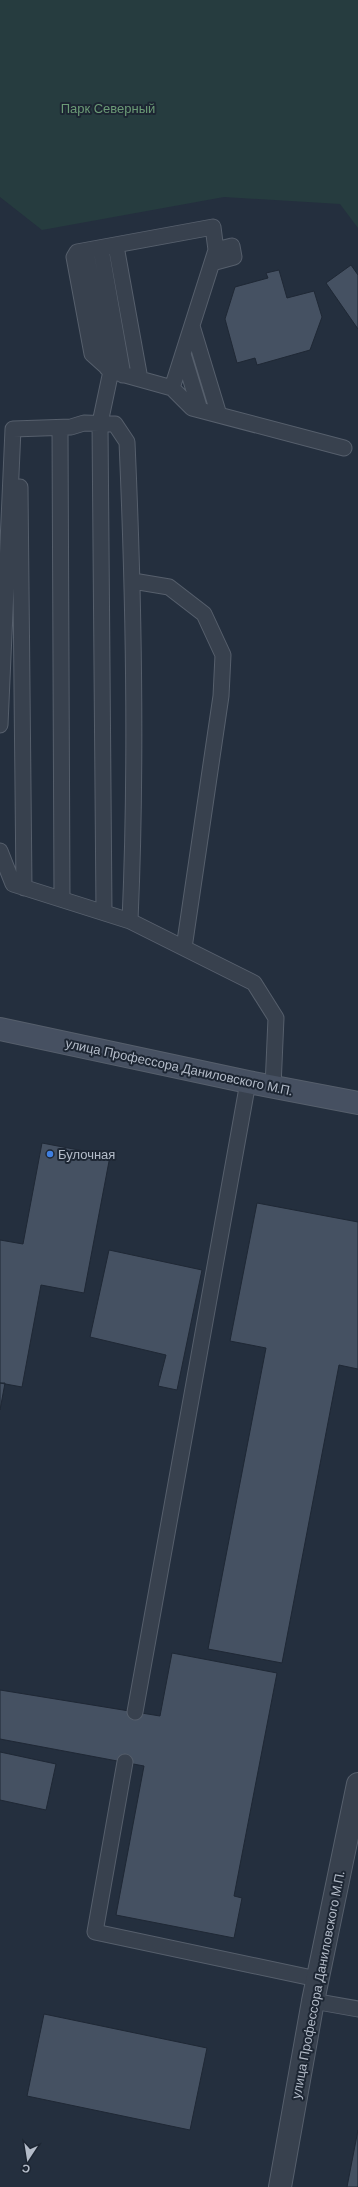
<svg xmlns="http://www.w3.org/2000/svg" width="358" height="2187" viewBox="0 0 358 2187" font-family="'DM Sans',sans-serif">
	<rect width="100%" height="100%" fill="#242f3e"/>
	<path fill="#263c3f" d="M0,0H358V228L340,204L224,197L42,230L0,197Z"/>
	<path fill="#455162" stroke="#1f2835" d="M351,265L358,275V329L326,283Z
		M279,270L287,298L314,291L322,317L310,350L257,365L255,358L237,363L225,319L235,287L268,278L266,273Z
		M42,1143L110,1156L84,1293L41,1285L22,1387L0,1383V1240L23,1244Z
		M257,1203L358,1222V1369L339,1365L282,1663L208,1649L266,1348L230,1341Z
		M109,1250L202,1270L177,1390L158,1386L166,1355L90,1337Z
		M0,1383H5L0,1410Z
		M172,1653L277,1673L234,1896L242,1898L234,1938L116,1915L144,1766L0,1739V1690L160,1716Z
		M0,1752L56,1764L46,1810L0,1800Z
		M44,2014L207,2048L190,2130L27,2096Z
		M358,2130V2187H347Z"/>
	<g fill="none" stroke-linecap="round" stroke-linejoin="round">
		<g stroke="#565f6c" stroke-width="17">
			<path id="service" d="M116,246L140,379
				M101,249L123,375
				M86,251L107,368
				M212,263L234,257L232,246L216,250
				M192,326L219,415
				M183,354L200,410
				M172,388L192,408L344,448
				M60,428L62,899
				M20,487L24,888
				M133,581L169,587L204,614L223,655L221,696L184,948
				M0,725L13,429L71,427L84,423L115,424L127,442C134,602 137,761 130,921
				M0,851L13,884L130,921L254,983L276,1018L273,1087
				M104,912L100,423L111,371L92,354L74,257L77,252L213,227L216,250L172,388L111,371
				M135,1712L248,1082
				M125,1762L95,1932L317,1979
				M313,2001L358,2009"/>
		</g>
		<g stroke="#565f6c" stroke-width="24">
			<path id="minor" d="M280,2187L313,2001L358,1784"/>
		</g>
		<g stroke="#565f6c" stroke-width="24">
			<path id="secondary" d="M0,1029L248,1082L358,1103"/>
		</g>
		<use href="#service" stroke="#38414e" stroke-width="15"/>
		<use href="#minor" stroke="#38414e" stroke-width="22"/>
		<use href="#secondary" stroke="#465061" stroke-width="22"/>
	</g>
	<circle fill="#3f7fe0" stroke="#1d2633" stroke-width="1.5" cx="50" cy="1154" r="4"/>
	<g text-anchor="middle" dominant-baseline="central" stroke-width="4" stroke-linejoin="round" paint-order="stroke">
		<g font-size="13" fill="#6b9a76" stroke="#1d2633">
			<text x="108" y="108">Парк Северный</text>
		</g>
		<g font-size="13" fill="#b4bcc9" stroke="#1d2633">
			<text transform="translate(179 1067) rotate(12)">улица Профессора Даниловского М.П.</text>
			<text transform="translate(318 1985) rotate(-79)">улица Профессора Даниловского М.П.</text>
		</g>
		<g font-size="13" fill="#b4bcc9" stroke="#1d2633" text-anchor="start">
			<text x="58" y="1154">Булочная</text>
		</g>
	</g>
	<g transform="translate(28 2159) rotate(192)" stroke="#1d2633" stroke-width="3" paint-order="stroke">
	<path d="M0-3L7 15L0 10L-7 15Z" fill="#b4bcc9"/>
	<text y="-6" font-size="11" font-weight="bold" text-anchor="middle" fill="#b4bcc9">С</text>
	</g>
</svg>
